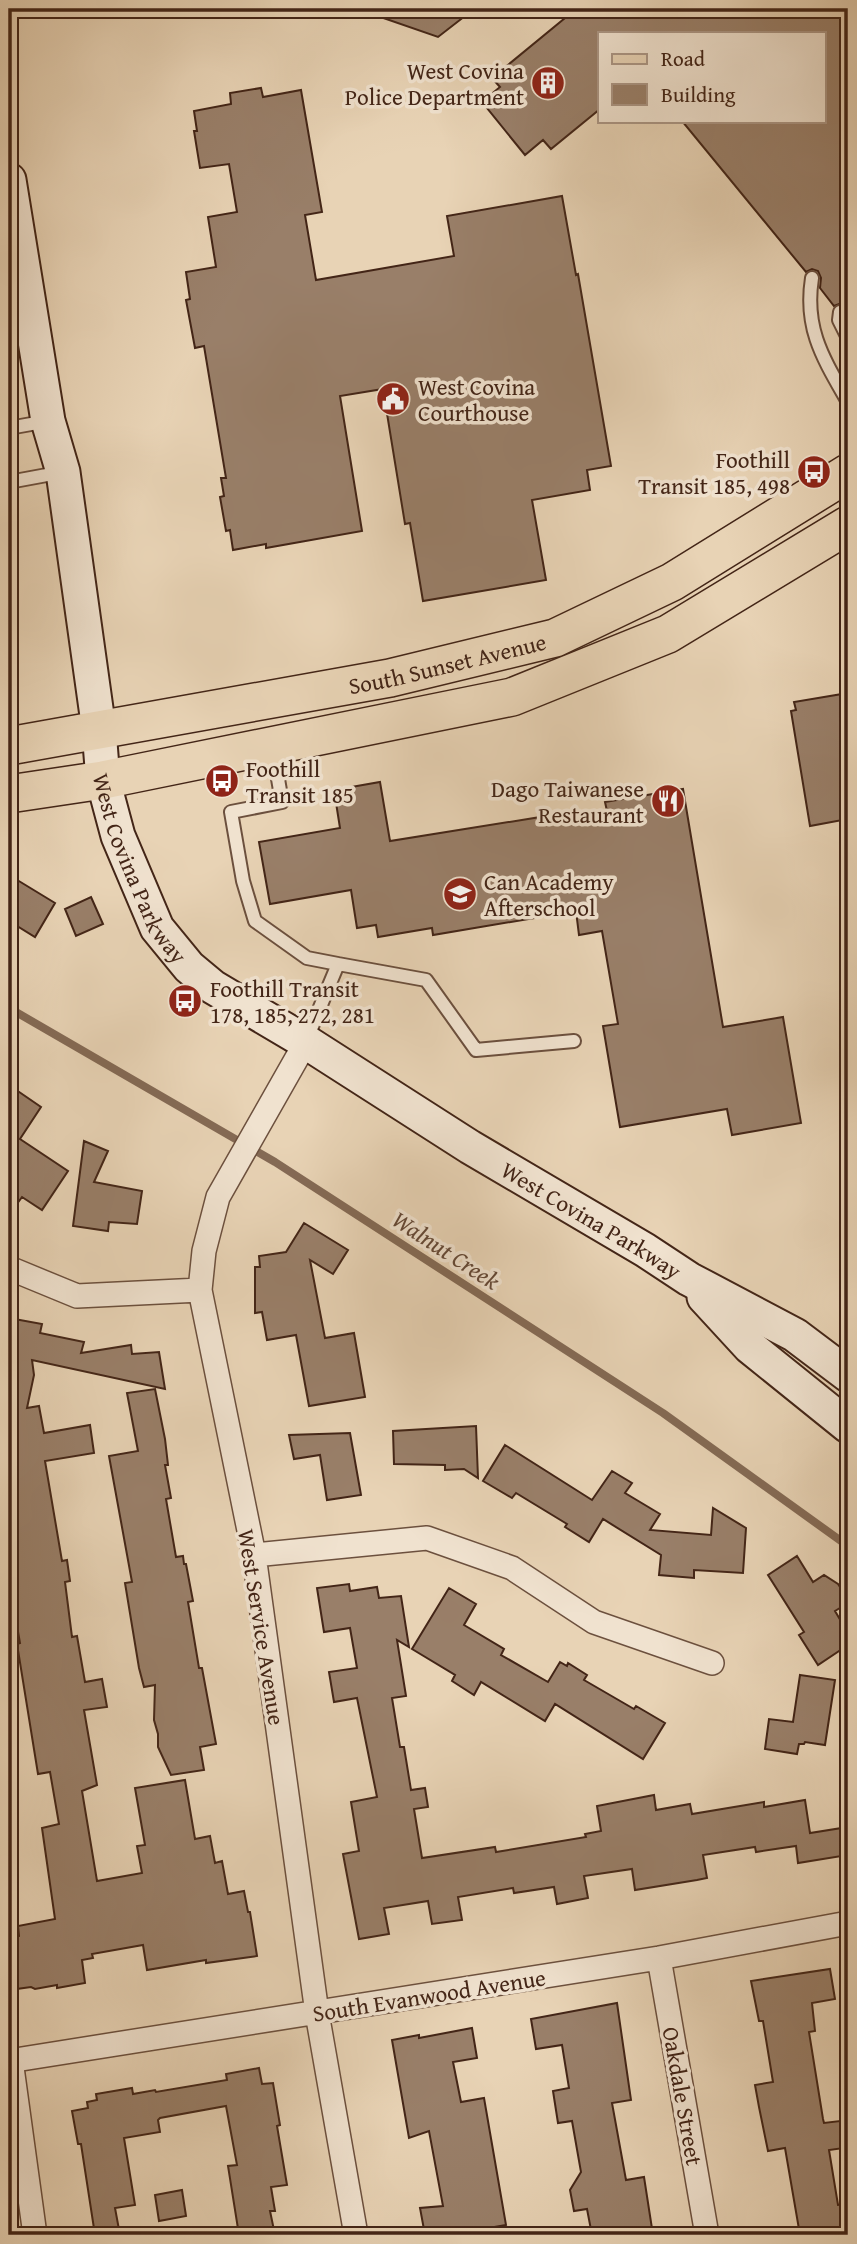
<svg xmlns="http://www.w3.org/2000/svg" width="857" height="2244" viewBox="0 0 857 2244" font-family="'Gentium Book Plus',serif">
	<rect width="100%" height="100%" fill="#e8d3b5"/>
	<filter id="stains"><feTurbulence type="fractalNoise" baseFrequency=".00286" numOctaves="4"/><feColorMatrix values="0 0 0 0 .2 0 0 0 0 .09 0 0 0 0 .02 0 0 0 .5 -.17"/></filter>
	<radialGradient id="worn" r=".72"><stop offset=".6" stop-color="#630" stop-opacity="0"/><stop offset="1" stop-color="#630" stop-opacity=".3"/></radialGradient>
	<g fill="none" stroke-linecap="round" stroke-linejoin="round">
		<path stroke="#846a55" stroke-width="8" d="M9,1008L275,1162L663,1413L848,1546"/>
	</g>
	<path fill="#997f69" stroke="#432517" stroke-width="2" d="M366,9H474L438,37L366,12Z
		M576,9H848V309L842,303L834,306L820,288L821,278L818,271L812,269L806,272L682,121H824V33H600V109L551,149L543,140L525,155L482,102L500,87L492,78Z
		M261,88L263,97L301,90L322,212L305,215L316,280L454,256L447,216L562,196L576,275L578,274L611,466L587,470L590,490L532,500L546,580L423,601L410,523L405,524L383,389L340,396L362,531L266,548V544L233,550L230,530L226,531L220,497L224,496L221,478H226L204,346L195,348L186,300L190,299L186,272L216,267L208,217L237,212L229,164L200,168L194,131H197L194,111L231,104L230,93Z
		M848,693V819L810,826L791,711L796,710L794,702Z
		M380,782L390,841L559,814L560,819L607,811L605,802L683,789L723,1027L783,1017L801,1123L732,1135L727,1109L620,1127L603,1026L618,1024L602,931L579,935L576,911L433,935L432,928L378,937L376,925L357,928L351,890L270,904L259,842L340,828L334,790Z
		M9,875L55,903L35,937L9,921Z
		M91,897L103,924L76,936L65,909Z
		M9,1085L41,1107L20,1139L68,1171L42,1210L22,1197L9,1215Z
		M84,1141L108,1151L94,1182L142,1191L137,1224L109,1222L108,1231L73,1226Z
		M304,1223L348,1250L333,1274L310,1260L325,1338L354,1333L365,1397L309,1406L296,1335L267,1340L262,1312L255,1313V1267H260L259,1256L286,1252Z
		M9,1318L42,1324L40,1333L84,1342L81,1353L131,1345L132,1354L159,1352L165,1389L32,1360L34,1375L27,1408L39,1406L44,1433L90,1425L94,1453L45,1461L62,1561L67,1560L70,1581L65,1582L72,1637L77,1636L85,1682L102,1679L107,1707L84,1710L97,1785L82,1791L97,1881L142,1873L137,1846L145,1845L135,1788L185,1780L195,1839L210,1836L215,1863L222,1861L228,1894L244,1891L248,1912H250L257,1956L206,1963V1960L147,1970L143,1945L92,1954L93,1958L82,1960L85,1983L57,1988V1985L35,1989L31,1987L9,1990V1938L19,1936L18,1926L55,1919L42,1828L59,1824L50,1772L38,1774L17,1644L20,1643L12,1597L9,1598V1476L13,1475L9,1452Z
		M155,1389L165,1439L168,1465H165L171,1498L166,1499L176,1557L183,1556L184,1564H186L193,1601L188,1602L199,1668H202L216,1744L200,1747L204,1770L171,1775L158,1747V1734L154,1720L155,1685L144,1687L139,1668L125,1583L132,1582L109,1456L138,1451L127,1393Z
		M476,1426L478,1478L464,1469L445,1470V1465L394,1464L393,1431Z
		M350,1433L361,1495L327,1500L320,1455L294,1459L289,1435Z
		M505,1445L592,1500L612,1471L632,1483L625,1493L660,1514L650,1530L711,1535L713,1508L746,1528L743,1573L694,1570V1578L659,1575L661,1555L603,1519L589,1542L565,1527L567,1524L516,1493L512,1498L483,1481Z
		M797,1556L813,1582L824,1575L838,1584L848,1599V1603L835,1611L848,1633V1645L818,1665L799,1635L804,1632L768,1575Z
		M349,1584L350,1591L377,1587L379,1598L401,1596L409,1647L397,1640L406,1696L392,1698L400,1747H404L411,1790L425,1788L428,1807L414,1809L422,1858L495,1847L496,1852L586,1837L585,1834L601,1831L597,1806L654,1795L656,1810L690,1804L692,1814L764,1802V1807L805,1800L810,1833L848,1827V1855L798,1863L796,1846L756,1852L755,1847L703,1855L707,1878L697,1880L635,1890L632,1869L584,1876L588,1898L557,1904L554,1887L514,1893L513,1888L458,1897L462,1920L432,1924L428,1901L384,1908L389,1934L359,1939L343,1854L359,1851L351,1802L377,1797L357,1698L334,1702L329,1672L357,1668L350,1628L324,1632L317,1588Z
		M449,1588L476,1604L464,1625L504,1649L501,1655L548,1682L560,1662L567,1666L568,1663L587,1675L584,1680L634,1709L636,1706L665,1723L643,1759L555,1704L545,1721L481,1682L474,1695L452,1681L455,1675L412,1649Z
		M800,1675L835,1680L825,1745L805,1742L804,1744H799L797,1754L765,1749L769,1719L793,1722Z
		M830,1969L835,1999L812,2003L815,2031L809,2032L823,2119L824,2123L840,2121L844,2148L829,2150L838,2205L848,2204V2235H800L785,2148L768,2151L759,2107L755,2085L773,2082L763,2021H759L751,1981Z
		M617,2003L631,2100L612,2103L626,2180L644,2177L653,2235H592L587,2209L574,2211L570,2190L581,2172L572,2121L558,2123L553,2091L569,2088L562,2045L536,2049L531,2019Z
		M472,2028L477,2058L453,2062L461,2102L484,2098L506,2225L448,2235H425L420,2208L443,2206L429,2131L409,2138L392,2040L419,2035V2038Z
		M259,2068L262,2084L273,2083L280,2125L277,2126L287,2185L271,2187L275,2211H270L275,2235H239L228,2166L237,2165L226,2106L160,2118L158,2120L160,2132L124,2138L135,2205L115,2208L120,2235H95L81,2144H78L72,2111L88,2108L87,2102L97,2100L96,2094L132,2088L133,2094L155,2090L156,2092L227,2080L226,2074Z
		M182,2190L186,2216L159,2221L155,2195Z"/>
	<g fill="none" stroke-linecap="round" stroke-linejoin="round">
		<g stroke="#6c503e" stroke-width="16">
			<path id="lane" d="M812,278C804,329 823,358 848,402
				M840,312L839,320L848,338
				M9,428L48,421
				M9,482L63,472
				M273,750L282,802L231,812L243,881L255,921L307,958L338,964L306,1041
				M338,964L426,980L476,1050L574,1041"/>
		</g>
		<g stroke="#6c503e" stroke-width="26">
			<path id="street" d="M306,1042L218,1197L204,1251L200,1290L254,1555L317,2013L356,2235
				M9,1268L77,1296L200,1290
				M254,1555L427,1538L512,1568L594,1622L712,1663
				M659,1958L707,2235
				M11,2060L35,2235
				M9,2061L659,1958L848,1923"/>
		</g>
		<g stroke="#432517" stroke-width="37">
			<g id="secondary">
				<path id="s1" d="M9,180L48,421L63,472L99,730L103,780L118,836L157,928L189,967L213,987L306,1042L470,1147L645,1250L689,1279L795,1335L848,1375"/>
				<path d="M704,1297L750,1347L848,1426"/>
			</g>
		</g>
		<g stroke="#432517" stroke-width="40">
			<g id="primary">
				<path id="s2" d="M9,746L390,678L555,638L672,582L848,473"/>
				<path d="M9,794L103,780L512,697L668,634L848,525"/>
			</g>
		</g>
		<use href="#lane" stroke="#f0e2cf" stroke-width="12"/>
		<use href="#street" stroke="#f0e2cf" stroke-width="23"/>
		<use href="#secondary" stroke="#f0e2cf" stroke-width="33"/>
		<use href="#primary" stroke="#e8d3b5" stroke-width="37"/>
	</g>
	<defs>
		<g id="building-disc" transform="scale(1.75)"><circle r="9.5" fill="#8f2418" stroke="#f0e2cf"/><path d="M-4-6H4V6H1V3H-1V6H-4ZM-2.5-4.3h1.7v1.8h-1.7ZM.8-4.3h1.7v1.8H.8ZM-2.5-1h1.7V.8h-1.7ZM.8-1h1.7V.8H.8Z" fill="#fff"/></g>
		<g id="civic-disc" transform="scale(1.75)"><circle r="9.5" fill="#8f2418" stroke="#f0e2cf"/><path d="M-.6-6.5H3V-4.5H.6V-3L4-1V1h2V6H-6V1h2V-1L-.6-3ZM-1.2 2.5V6h2.4V2.5Z" fill="#fff"/></g>
		<g id="bus-disc" transform="scale(1.75)"><circle r="9.5" fill="#8f2418" stroke="#f0e2cf"/><path d="M-5-6H5V4H4V6H2V4H-2V6H-4V4H-5ZM-3.5-4V0h7V-4ZM-3.5 1.2v1.5H-2V1.2ZM2 1.2v1.5H3.5V1.2Z" fill="#fff"/></g>
		<g id="restaurant-disc" transform="scale(1.75)"><circle r="9.5" fill="#8f2418" stroke="#f0e2cf"/><path d="M-5-6h1v4h1v-4h1v4h1v-4h1v5L-1.5 .5V6h-2V.5L-5-1ZM5-6V6H3V1.5H1.5Q1.5-4 5-6Z" fill="#fff"/></g>
		<g id="school-disc" transform="scale(1.75)"><circle r="9.5" fill="#8f2418" stroke="#f0e2cf"/><path d="M0-5L7-2L0 1L-7-2ZM-4 1L0 2.5L4 1V4Q0 6-4 4Z" fill="#fff"/></g>
	</defs>
	<g fill-rule="evenodd">
		<use href="#building-disc" x="548" y="83"/>
		<use href="#civic-disc" x="393" y="399"/>
		<use href="#bus-disc" x="814" y="472"/>
		<use href="#bus-disc" x="222" y="781"/>
		<use href="#restaurant-disc" x="668" y="801"/>
		<use href="#school-disc" x="460" y="894"/>
		<use href="#bus-disc" x="185" y="1001"/>
	</g>
	<g text-anchor="middle" dominant-baseline="central" stroke-width="7" stroke-linejoin="round" paint-order="stroke">
		<g font-size="23" fill="#432517" stroke="#f0e2cf" text-anchor="start">
			<text x="524" y="70" text-anchor="end">West Covina<tspan x="524" dy="26">Police Department</tspan></text>
			<text x="418" y="386">West Covina<tspan x="418" dy="26">Courthouse</tspan></text>
			<text x="790" y="459" text-anchor="end">Foothill<tspan x="790" dy="26">Transit 185, 498</tspan></text>
			<text x="246" y="768">Foothill<tspan x="246" dy="26">Transit 185</tspan></text>
			<text x="644" y="788" text-anchor="end">Dago Taiwanese<tspan x="644" dy="26">Restaurant</tspan></text>
			<text x="484" y="881">Can Academy<tspan x="484" dy="26">Afterschool</tspan></text>
			<text x="210" y="988">Foothill Transit<tspan x="210" dy="26">178, 185, 272, 281</tspan></text>
		</g>
		<g font-size="23" fill="#432517" stroke="#f0e2cf">
			<text stroke="none"><textPath href="#s2" startOffset="446">South Sunset Avenue</textPath></text>
			<text stroke="none"><textPath href="#s1" startOffset="704">West Covina Parkway</textPath></text>
			<text stroke="none"><textPath href="#s1" startOffset="1292">West Covina Parkway</textPath></text>
			<text transform="translate(262 1627) rotate(81)">West Service Avenue</text>
			<text transform="translate(429 1995) rotate(-9)">South Evanwood Avenue</text>
			<text transform="translate(683 2096) rotate(80)">Oakdale Street</text>
		</g>
		<g font-size="24" font-style="italic" fill="#644836" stroke="#f0e2cf">
			<text transform="translate(446 1250) rotate(33)">Walnut Creek</text>
		</g>
	</g>
	<rect width="857" height="2244" fill="none" stroke="#e8d3b5" stroke-width="35"/>
	<rect x="10" y="10" width="836" height="2223" fill="none" stroke="#432517" stroke-width="3.5"/>
	<rect x="18" y="18" width="822" height="2209" fill="none" stroke="#432517" stroke-width="2"/>
	<rect x="598" y="32" width="228" height="91" fill="#f0e2cf" stroke="#ab9685" stroke-width="2"/>
	<rect x="612" y="54" width="35" height="10" fill="#e8d3b5" stroke="#ab9685" stroke-width="2"/>
	<text x="661" y="66" font-size="21" fill="#432517">Road</text>
	<rect x="612" y="84" width="35" height="21" fill="#997f69" stroke="#ab9685" stroke-width="2"/>
	<text x="661" y="102" font-size="21" fill="#432517">Building</text>
	<rect width="100%" height="100%" filter="url(#stains)"/>
	<rect width="100%" height="100%" fill="url(#worn)"/>
</svg>
